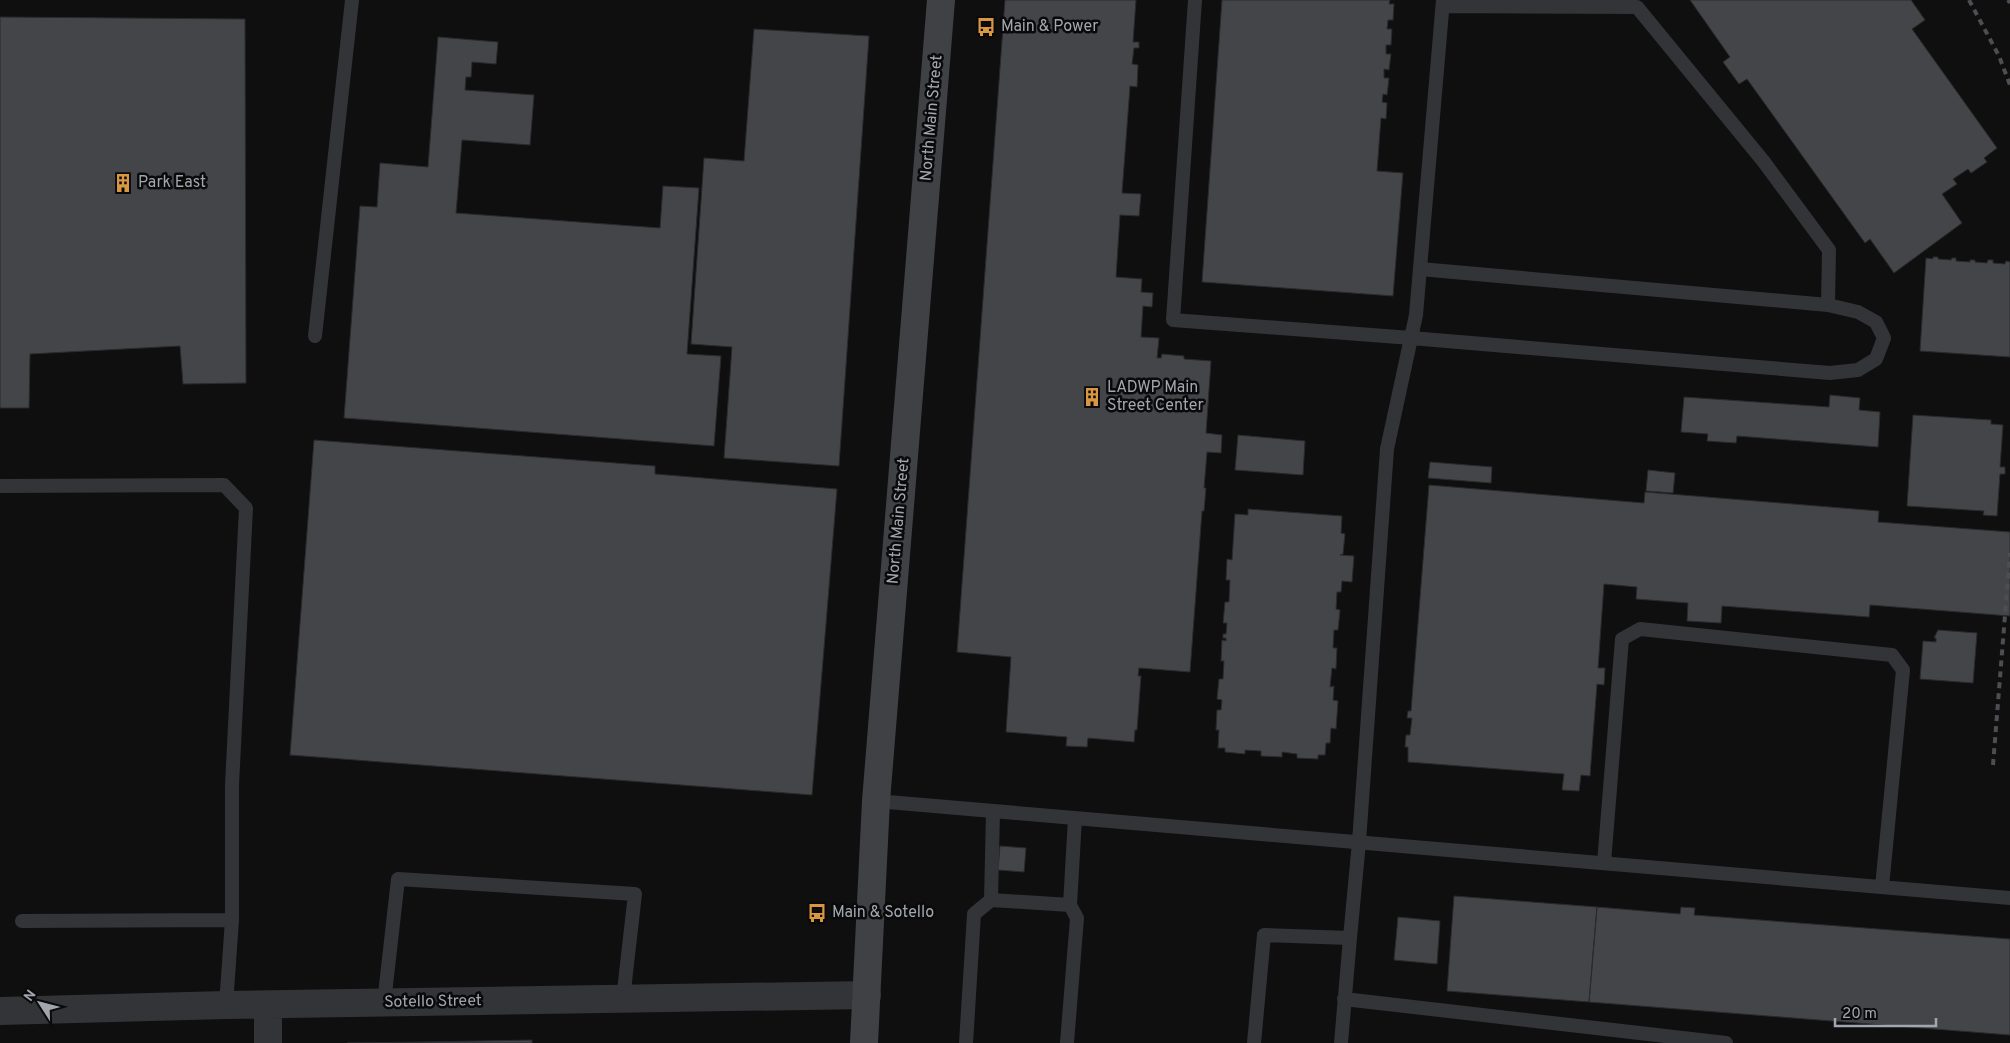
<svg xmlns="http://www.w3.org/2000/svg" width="2010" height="1043" viewBox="0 0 2010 1043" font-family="Overpass,sans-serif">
	<rect width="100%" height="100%" fill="#0f0f10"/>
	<path fill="#434548" stroke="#2a2a2c" d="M1005,0H1136L1133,42H1139V48H1134L1132,64L1138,65L1137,87L1130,86L1122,193L1141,194L1139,216L1120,215L1116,277L1142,279L1141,292L1153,293L1152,307L1143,306L1141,337L1159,338L1157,358H1161L1162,354L1184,356V359L1211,361L1206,433L1222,435L1221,453L1207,452L1204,488H1206L1204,511H1202L1190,672L1139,668L1138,676H1141L1137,730H1135L1134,742L1088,738L1087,747L1066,746L1067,737L1006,732L1011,657L957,652Z
		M1222,0H1390L1389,4H1394L1393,20H1388L1387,29H1392L1391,45H1386V54H1391L1389,70L1384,69V78H1389L1387,95L1383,94L1382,102L1387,103L1386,119L1381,118L1377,171L1403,173L1393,296L1202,282Z
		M1690,0H1911L1925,20L1912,29L1997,148L1984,158L1987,162L1971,173L1968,169L1953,179L1957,184L1942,194L1962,223L1894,273L1870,239L1865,243L1747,79L1739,84L1723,62L1730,57Z
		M0,17L245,19L246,383L183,384L180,346L30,354L29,408H0Z
		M754,29L869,36L839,466L724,458L732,347L691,344L704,158L744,161Z
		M438,37L498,42L496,64L472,62L471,77H466L465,90L534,95L530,145L462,140L456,213L660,228L663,186L699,188L687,354L721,356L714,446L344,418L360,206L377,207L380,163L428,167Z
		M1933,257H1938V259L1951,260L1952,258H1956V261L1970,262V260H1975V262L1987,263L1988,260H1993V263L2005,264L2006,261L2010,262V357L1920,351L1926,258L1933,259Z
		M1830,395L1860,398L1859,410L1880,412L1878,447L1737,436L1736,443L1707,441L1708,434L1681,432L1684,397L1829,407Z
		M1913,415L1991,420V424L2003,425L2000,467H2005V474H2000L1997,516L1983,515L1984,511L1907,506Z
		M1238,435L1305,441L1303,475L1235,470Z
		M314,440L655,466V474L837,489L812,795L290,755Z
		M1430,462L1492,467L1491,483L1428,478Z
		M1648,470L1675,473L1673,493L1646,491Z
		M1429,485L1644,503L1645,492L1879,511L1878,522L2010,532V616L1870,605L1869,617L1722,606L1721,623L1687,621L1688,603L1636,599L1637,587L1604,584L1598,668H1605L1604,685L1597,684L1590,776L1581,775L1579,791L1562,790L1564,774L1408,762V747H1405L1406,735H1410L1412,718H1407L1408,711H1411Z
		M1248,509L1342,516L1341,533L1345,534L1343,554L1340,555L1354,556L1352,582L1342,581L1341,592H1337L1336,609L1340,610L1338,630H1334L1333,648H1337L1336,669L1332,668L1330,687L1334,686L1333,700L1338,701L1336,729L1331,728L1330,743H1326L1325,755H1318V759L1297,758V754L1282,752V757L1261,756V751L1245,750V754L1225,752V748H1218L1219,730H1216L1217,710H1221L1222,700L1217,699L1219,679H1223L1224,661H1221L1222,640L1226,641V638H1223V634H1226L1227,623H1223L1225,602H1229L1230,580H1226L1227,559L1232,560L1235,514L1248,515Z
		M1938,630L1977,633L1973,683L1920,679L1923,641L1936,642V638H1934Z
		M1000,846L1026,848L1024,872L998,870Z
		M1454,896L1597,907L1589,1002L1447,991Z
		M1597,907L1680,914L1681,907L1695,908L1694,915L2010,939V1035L1589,1002Z
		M1398,917L1440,921L1437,964L1394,960Z
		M532,1040V1043H347L422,1042Z"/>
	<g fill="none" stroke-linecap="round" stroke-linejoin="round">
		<path stroke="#333437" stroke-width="14" d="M1195,0L1173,320L1411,338L1830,373L1858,370L1876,359L1884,338L1876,322L1858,312L1828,305
			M1420,269L1828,305L1829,250L1764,162L1637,7L1443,6
			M315,336L352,0
			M0,486L224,485L246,508L232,785V920L226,1005
			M876,801L2010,898
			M1604,863L1622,639L1640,629L1892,655L1903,670L1882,887
			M991,900L993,811
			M1070,905L1075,818
			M22,921L232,920
			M1350,938L1359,842L1387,449L1416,315L1443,0
			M1344,999L1726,1043
			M384,1003L398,879L635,894L623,999
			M966,1043L974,914L991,900L1070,905L1077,918L1067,1043
			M1254,1043L1264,935L1350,938L1341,1043"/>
		<path stroke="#333437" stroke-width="28" d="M268,1005V1043
			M0,1011L226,1005L867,995"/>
		<path stroke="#3f4145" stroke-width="28" d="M864,1043L876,801L941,0"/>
		<path stroke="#4c4e52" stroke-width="4" stroke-dasharray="6 5" stroke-linecap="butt" d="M1969,0L1999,56L2010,85
			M2008,0L2010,3
			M1993,765L2010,553"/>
	</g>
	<defs>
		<g id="bus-bare" transform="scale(1.5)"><path d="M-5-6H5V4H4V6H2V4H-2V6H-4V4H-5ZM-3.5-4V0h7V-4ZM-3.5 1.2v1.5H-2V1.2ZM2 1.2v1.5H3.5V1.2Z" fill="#d89740" stroke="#0a0a0b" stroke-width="2.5" paint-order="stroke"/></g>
		<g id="building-bare" transform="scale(1.5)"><path d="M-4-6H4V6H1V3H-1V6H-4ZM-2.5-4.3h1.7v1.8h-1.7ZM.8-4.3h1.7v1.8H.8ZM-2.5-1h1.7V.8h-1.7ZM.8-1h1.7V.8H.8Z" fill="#d89740" stroke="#0a0a0b" stroke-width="2.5" paint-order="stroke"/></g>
	</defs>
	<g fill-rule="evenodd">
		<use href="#bus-bare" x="986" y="27"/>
		<use href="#building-bare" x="123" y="183"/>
		<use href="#building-bare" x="1092" y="397"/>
		<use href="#bus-bare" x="817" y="913"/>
	</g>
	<g text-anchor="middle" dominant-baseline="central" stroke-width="5" stroke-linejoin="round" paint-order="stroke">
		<g font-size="16" fill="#a2a7af" stroke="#0a0a0b" text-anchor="start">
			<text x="1001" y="27">Main &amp; Power</text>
			<text x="138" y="183">Park East</text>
			<text x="1107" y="388">LADWP Main<tspan x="1107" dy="18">Street Center</tspan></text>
			<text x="832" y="913">Main &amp; Sotello</text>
		</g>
		<g font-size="16" fill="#a2a7af" stroke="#0a0a0b">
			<text transform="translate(932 118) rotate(-85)">North Main Street</text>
			<text transform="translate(899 521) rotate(-85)">North Main Street</text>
			<text transform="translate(433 1002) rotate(-1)">Sotello Street</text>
		</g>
	</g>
	<g transform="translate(40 1003) rotate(306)" stroke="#0a0a0b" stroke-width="4" paint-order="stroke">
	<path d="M0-4L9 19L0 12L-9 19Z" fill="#a2a7af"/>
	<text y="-8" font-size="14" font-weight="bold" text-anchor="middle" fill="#a2a7af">N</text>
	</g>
	<path d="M1835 1018v8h101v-8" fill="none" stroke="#a2a7af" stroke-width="2.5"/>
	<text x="1842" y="1018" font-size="15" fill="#a2a7af" stroke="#0a0a0b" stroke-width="4" paint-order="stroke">20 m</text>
</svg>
